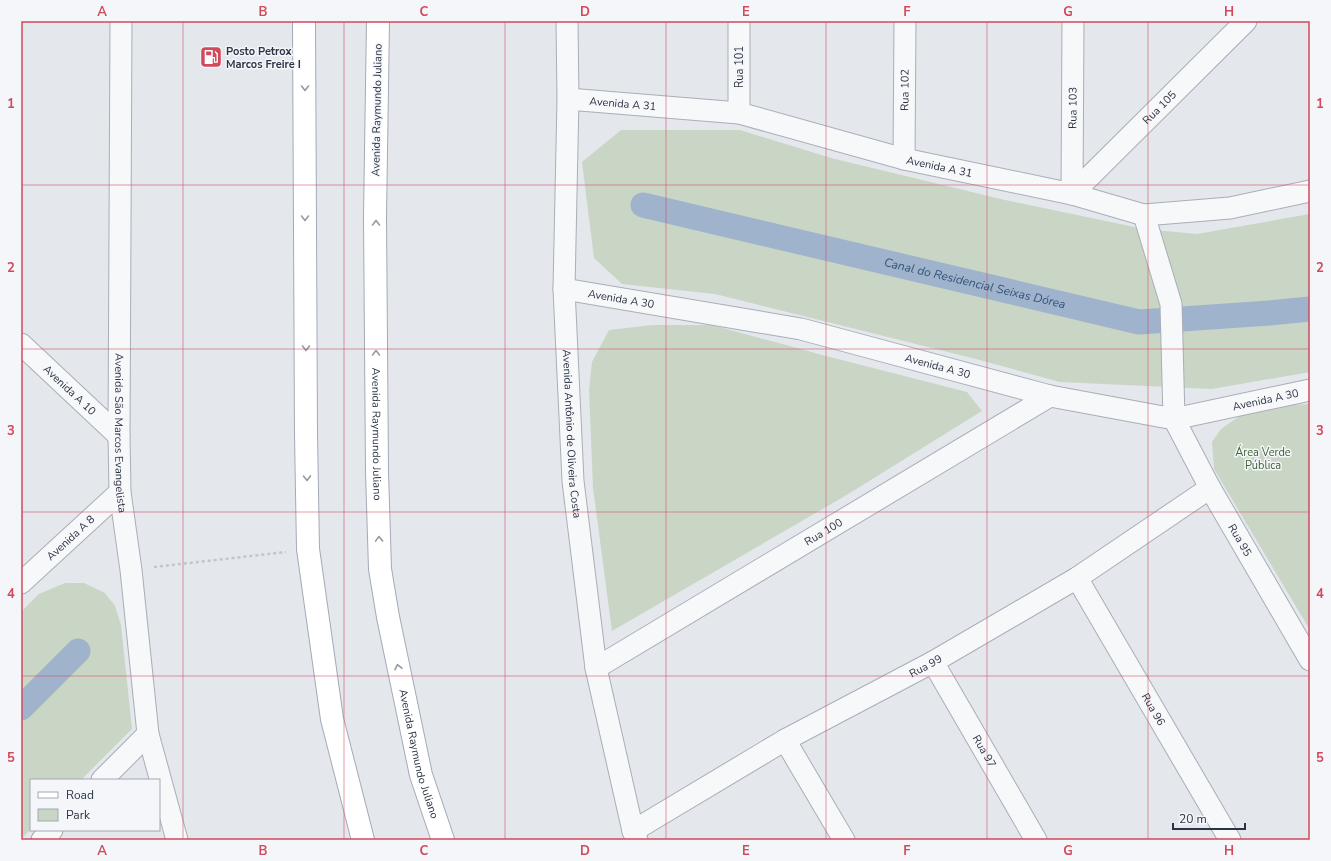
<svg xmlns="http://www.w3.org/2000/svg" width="1331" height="861" viewBox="0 0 1331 861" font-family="'Nunito Sans',sans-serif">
	<rect width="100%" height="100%" fill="#e4e7ec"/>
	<path fill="#c9d6c5" d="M621,130H740L831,158L1005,200L1144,229L1197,234L1310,214V372L1212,389L1060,382L976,359L715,294L622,284L594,258L582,162Z
		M652,325H712L826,356L967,392L982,411L845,496L612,631L593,488L589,390L592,362L609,330Z
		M1309,404H1310V630L1214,469L1212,442L1221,429L1241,415L1291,405Z
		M65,583H84L105,593L115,606L121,625L132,729L81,780H31V829L21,839V612L39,594Z"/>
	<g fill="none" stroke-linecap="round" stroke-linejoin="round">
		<g stroke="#9fb4cc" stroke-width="25">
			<path id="s1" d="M643,205L1139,322L1269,313L1310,309"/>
			<path d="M21,708L78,651"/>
		</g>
		<g stroke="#a9aeb7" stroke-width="23">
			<g id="street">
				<path id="s2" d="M121,21L119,436L120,492L131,570L148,734L177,840"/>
				<path id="s3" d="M567,21L568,99L564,289L573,481L596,668L633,831L637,840"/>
				<path d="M739,21V113"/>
				<path id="s4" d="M568,99L739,113L904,159L1072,194L1144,215L1230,208L1310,191"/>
				<path id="s5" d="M904,159L905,21"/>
				<path id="s6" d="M1072,194L1246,21"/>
				<path id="s7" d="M1072,194L1073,21"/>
				<path id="s8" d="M1144,215L1171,304L1174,419L1210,488L1310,660"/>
				<path id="s9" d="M564,289L801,329L1050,396L1174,419L1310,390"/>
				<path id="s10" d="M21,344L119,436"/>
				<path id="s11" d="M1077,578L1230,840"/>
				<path id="s12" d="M21,583L120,492"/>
				<path id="s13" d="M933,662L1036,840"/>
				<path id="s14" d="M596,668L1050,396"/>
				<path d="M785,740L844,840"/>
				<path d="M102,780L148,734"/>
				<path id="s15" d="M633,831L785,740L933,662L1077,578L1210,488"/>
				<path d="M42,840L52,830"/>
			</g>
		</g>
		<g stroke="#a3abb8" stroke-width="24">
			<g id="primary">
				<path d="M304,21L306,435L308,549L332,719L363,840"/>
				<path id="s16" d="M378,21L375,217L377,472L380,569L388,617L421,775L443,840"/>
			</g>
		</g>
		<path stroke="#c2c5cb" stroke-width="2.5" stroke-dasharray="3 3" stroke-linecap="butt" d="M154,567L286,552"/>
		<use href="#street" stroke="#f7f8fa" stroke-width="21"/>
		<use href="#primary" stroke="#fff" stroke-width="22"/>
	</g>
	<defs><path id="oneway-chevron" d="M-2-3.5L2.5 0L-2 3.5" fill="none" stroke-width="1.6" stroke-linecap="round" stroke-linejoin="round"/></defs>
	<g stroke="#959aa2">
		<use href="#oneway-chevron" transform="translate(305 88) rotate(90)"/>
		<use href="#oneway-chevron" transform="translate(305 218) rotate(90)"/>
		<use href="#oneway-chevron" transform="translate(376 223) rotate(-90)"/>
		<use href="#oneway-chevron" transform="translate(306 348) rotate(90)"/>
		<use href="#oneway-chevron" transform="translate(376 353) rotate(-90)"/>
		<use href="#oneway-chevron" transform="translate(307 478) rotate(89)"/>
		<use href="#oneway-chevron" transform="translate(379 539) rotate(-92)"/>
		<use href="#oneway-chevron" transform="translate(398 667) rotate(-102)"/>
	</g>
	<path fill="none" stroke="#d1495b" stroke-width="1" stroke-opacity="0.55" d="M183,21V840M344,21V840M505,21V840M666,21V840M826,21V840M987,21V840M1148,21V840M21,185H1310M21,349H1310M21,512H1310M21,676H1310"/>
	<defs>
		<g id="fuel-square" transform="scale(1.15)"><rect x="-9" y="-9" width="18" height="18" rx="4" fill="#d1495b" stroke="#f4f6f9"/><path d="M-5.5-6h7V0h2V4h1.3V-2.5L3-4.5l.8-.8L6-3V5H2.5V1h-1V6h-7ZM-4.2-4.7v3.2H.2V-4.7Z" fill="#fff"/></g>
	</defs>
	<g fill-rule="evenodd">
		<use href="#fuel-square" x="211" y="57"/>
	</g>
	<g text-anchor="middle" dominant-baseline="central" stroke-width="3" stroke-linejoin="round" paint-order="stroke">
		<g font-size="11" font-weight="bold" fill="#2b3445" stroke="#f4f6f9" text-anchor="start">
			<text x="226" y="51">Posto Petrox<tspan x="226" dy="13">Marcos Freire I</tspan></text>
		</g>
		<g font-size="11" fill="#2b3445" stroke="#f4f6f9">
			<text transform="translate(739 67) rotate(-90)">Rua 101</text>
			<text stroke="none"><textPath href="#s5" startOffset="69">Rua 102</textPath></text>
			<text stroke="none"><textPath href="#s4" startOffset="55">Avenida A 31</textPath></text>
			<text stroke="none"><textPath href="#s7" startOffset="86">Rua 103</textPath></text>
			<text stroke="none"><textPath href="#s6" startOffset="123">Rua 105</textPath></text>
			<text transform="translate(377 110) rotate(-89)">Avenida Raymundo Juliano</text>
			<text stroke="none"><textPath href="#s4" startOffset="379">Avenida A 31</textPath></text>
			<text stroke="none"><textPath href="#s9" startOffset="58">Avenida A 30</textPath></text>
			<text stroke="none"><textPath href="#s9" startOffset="382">Avenida A 30</textPath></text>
			<text stroke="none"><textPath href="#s10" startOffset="67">Avenida A 10</textPath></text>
			<text stroke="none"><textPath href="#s9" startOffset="718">Avenida A 30</textPath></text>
			<text stroke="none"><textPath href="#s2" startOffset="412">Avenida São Marcos Evangelista</textPath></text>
			<text stroke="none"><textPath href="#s3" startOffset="413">Avenida Antônio de Oliveira Costa</textPath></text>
			<text stroke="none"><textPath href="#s16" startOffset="413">Avenida Raymundo Juliano</textPath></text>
			<text stroke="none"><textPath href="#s14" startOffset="265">Rua 100</textPath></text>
			<text stroke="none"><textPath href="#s12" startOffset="67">Avenida A 8</textPath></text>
			<text stroke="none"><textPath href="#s8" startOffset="346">Rua 95</textPath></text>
			<text stroke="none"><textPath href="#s15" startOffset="336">Rua 99</textPath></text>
			<text stroke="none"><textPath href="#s11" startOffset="152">Rua 96</textPath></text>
			<text stroke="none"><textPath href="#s13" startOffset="103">Rua 97</textPath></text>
			<text stroke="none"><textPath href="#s16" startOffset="737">Avenida Raymundo Juliano</textPath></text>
		</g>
		<g font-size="11" fill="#3f6138" stroke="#f4f6f9">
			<text x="1263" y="452">Área Verde<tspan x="1263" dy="13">Pública</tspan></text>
		</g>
		<g font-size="12" font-style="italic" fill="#34527a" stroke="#f4f6f9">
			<text stroke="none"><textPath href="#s1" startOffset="341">Canal do Residencial Seixas Dórea</textPath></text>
		</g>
	</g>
	<rect width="1331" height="861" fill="none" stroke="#f4f6f9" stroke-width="44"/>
	<rect x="30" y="779" width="130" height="52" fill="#f4f6f9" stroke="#a4a8b1"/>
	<rect x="38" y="792" width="20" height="6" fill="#ffffff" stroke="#a4a8b1"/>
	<text x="66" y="799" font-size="12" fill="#2b3445">Road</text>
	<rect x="38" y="809" width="20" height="12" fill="#c9d6c5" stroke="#a4a8b1"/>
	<text x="66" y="819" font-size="12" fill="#2b3445">Park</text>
	<path d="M1173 823v6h72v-6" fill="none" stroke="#2b3445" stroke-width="2"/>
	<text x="1179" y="823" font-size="12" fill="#2b3445" stroke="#f4f6f9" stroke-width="3" paint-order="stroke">20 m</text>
	<rect x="22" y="22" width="1287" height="817" fill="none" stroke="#d1495b" stroke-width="1.5"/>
	<g font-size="13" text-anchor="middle" font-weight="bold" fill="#d1495b">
		<text x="102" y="16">A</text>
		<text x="263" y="16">B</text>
		<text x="424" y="16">C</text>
		<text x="585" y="16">D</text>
		<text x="746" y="16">E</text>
		<text x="907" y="16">F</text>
		<text x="1068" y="16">G</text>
		<text x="1229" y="16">H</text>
		<text x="11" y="108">1</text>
		<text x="1320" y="108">1</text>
		<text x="11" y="272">2</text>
		<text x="1320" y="272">2</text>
		<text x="11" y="435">3</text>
		<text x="1320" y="435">3</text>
		<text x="11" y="598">4</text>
		<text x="1320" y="598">4</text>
		<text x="11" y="762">5</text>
		<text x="1320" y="762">5</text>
		<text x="102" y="855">A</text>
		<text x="263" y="855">B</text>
		<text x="424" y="855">C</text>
		<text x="585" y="855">D</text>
		<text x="746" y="855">E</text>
		<text x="907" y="855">F</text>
		<text x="1068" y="855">G</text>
		<text x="1229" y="855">H</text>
	</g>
</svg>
